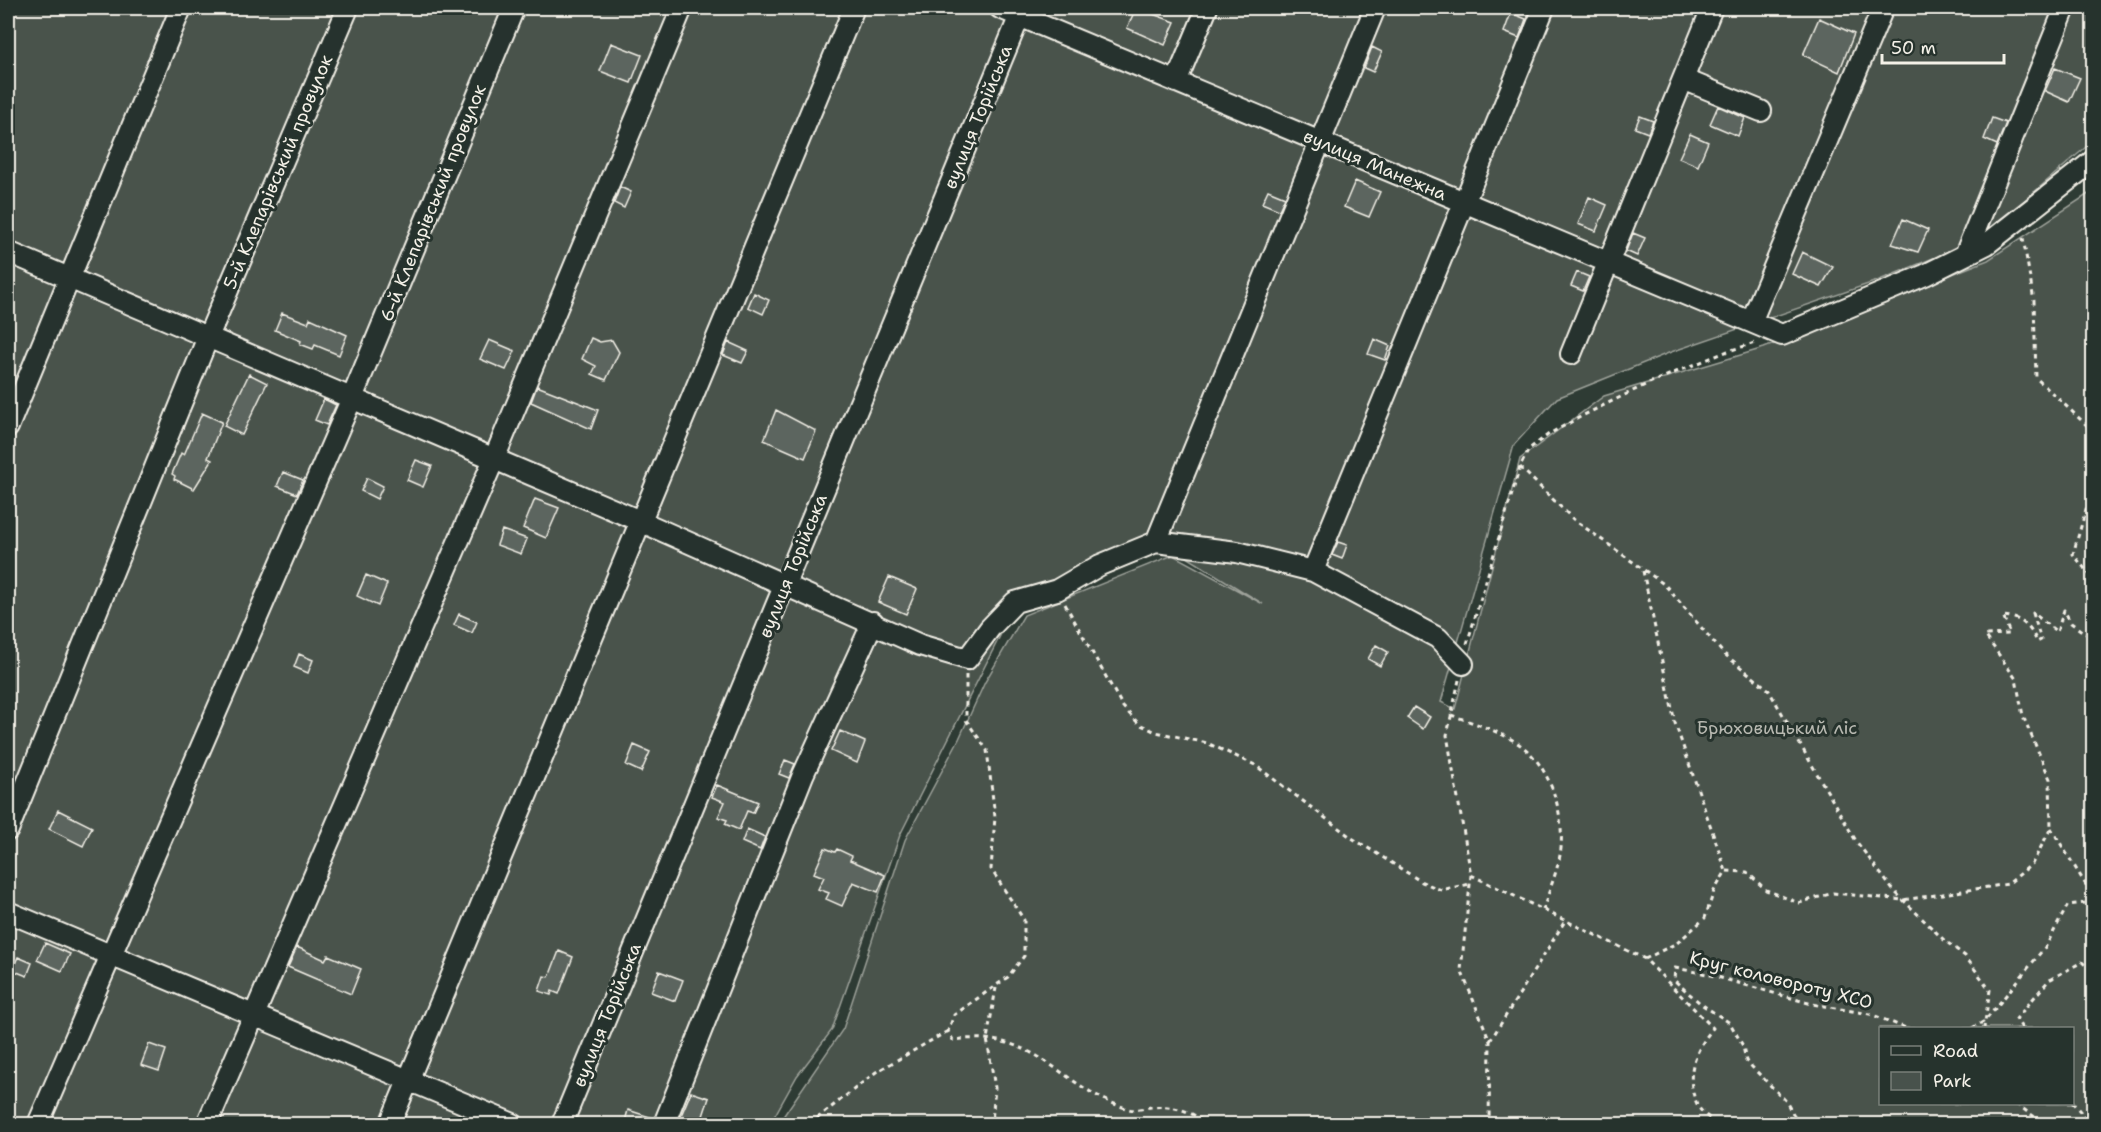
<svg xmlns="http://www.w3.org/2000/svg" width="2101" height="1132" viewBox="0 0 2101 1132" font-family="'Shantell Sans',sans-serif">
	<rect width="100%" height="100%" fill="#2e3b34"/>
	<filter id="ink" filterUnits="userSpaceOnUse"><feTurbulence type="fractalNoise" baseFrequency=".0167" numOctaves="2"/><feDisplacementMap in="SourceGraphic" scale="12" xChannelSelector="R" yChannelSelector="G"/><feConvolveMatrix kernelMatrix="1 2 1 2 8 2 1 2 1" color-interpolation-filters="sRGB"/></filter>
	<g filter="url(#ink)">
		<path fill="#48524c" stroke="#9ea29a" stroke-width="1.5" fill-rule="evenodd" d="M8,8H2093V141L1980,239L1877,281L1671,352L1557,398L1514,445L1441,702L1455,709L1520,459L1604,396L1764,348L1988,260L2093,191V1124H778L843,1029L905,840L959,739L985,682L1024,615L1173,555L1263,604L1171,547L1011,614L900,835L832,1030L797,1076L770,1124H8ZM1880,1028H2072V1104H1880Z"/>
		<path fill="#5c655e" stroke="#f4f1e8" stroke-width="1.5" d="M1136,8L1175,22L1165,45L1127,28Z
			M1511,13L1526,19L1519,38L1504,32Z
			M1819,18L1854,34L1839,72L1803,55Z
			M611,43L642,55L631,83L600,71Z
			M1372,47L1382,52L1373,72L1364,68Z
			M2055,68L2080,78L2069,102L2045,91Z
			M1718,106L1745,118L1738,136L1710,124Z
			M1640,116L1653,121L1648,133L1635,128Z
			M1992,118L2006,123L1997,145L1984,139Z
			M1690,134L1708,142L1698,166L1679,158Z
			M1355,181L1380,192L1369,217L1344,207Z
			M620,187L631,192L624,208L614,203Z
			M1268,190L1285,197L1279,210L1262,203Z
			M1589,197L1607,205L1596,231L1578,224Z
			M1903,219L1928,230L1918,252L1892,244Z
			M1633,233L1645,238L1637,256L1626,251Z
			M1802,252L1833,267L1821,287L1792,274Z
			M1577,272L1589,277L1583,291L1571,286Z
			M754,293L769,300L763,314L748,307Z
			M282,313L308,323L310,318L347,335L339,355L315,345L313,349L300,344L301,341L275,330Z
			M591,338L600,342L612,340L619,352L606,380L592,374L596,366L582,359Z
			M1374,339L1390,346L1385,360L1368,354Z
			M489,340L515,351L506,370L480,359Z
			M728,342L748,351L742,363L723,355Z
			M249,374L267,383L242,435L224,426Z
			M537,386L598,410L591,429L531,402Z
			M324,399L336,405L327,425L315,420Z
			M776,410L816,431L805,458L764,440Z
			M202,413L222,422L208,458L212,460L194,489L174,479L175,476L172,474L181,453L184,455Z
			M416,460L432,466L423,487L407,480Z
			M283,472L303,480L297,494L277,486Z
			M367,478L383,486L377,499L361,491Z
			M535,499L559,508L546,538L523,528Z
			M502,530L527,539L521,554L497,545Z
			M1338,542L1347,545L1342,559L1332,555Z
			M366,575L387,584L378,606L357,596Z
			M889,577L917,589L906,614L878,602Z
			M459,614L477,622L472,633L454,625Z
			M1376,645L1388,652L1380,666L1368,659Z
			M299,654L313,660L308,673L294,667Z
			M1414,707L1430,717L1423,729L1407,718Z
			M840,731L865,742L857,763L831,751Z
			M634,745L650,752L641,772L626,765Z
			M785,760L795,764L789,778L779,774Z
			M717,785L758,802L753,813L747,811L739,830L725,824L727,820L718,817L725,802L712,797Z
			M58,810L92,827L83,846L49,829Z
			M747,829L765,837L760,850L742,842Z
			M825,848L835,852L837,849L852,856L850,860L885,875L878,892L853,882L842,906L826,899L829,893L818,889L824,877L814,873Z
			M45,943L70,954L62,971L37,960Z
			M297,947L325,960L328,955L361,969L351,994L288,967Z
			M559,951L573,957L559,994L552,991L551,995L539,991L544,976L549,977Z
			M18,957L32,963L27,976L12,970Z
			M659,971L683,980L675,1001L651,992Z
			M149,1044L166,1050L159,1071L141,1065Z
			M691,1092L709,1098L700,1125H677Z
			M628,1110L653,1118L652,1125H624Z"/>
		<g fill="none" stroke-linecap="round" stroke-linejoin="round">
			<g stroke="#f4f1e8" stroke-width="24">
				<path id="minor" d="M1000,8L1782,335L1925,275L1987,244L2094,160
					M1683,79L1761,111
					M1176,82L1207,8
					M8,252L640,521L920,645L967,659L990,628L1015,602L1057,590L1100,565L1156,542L1237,552L1313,571L1438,638L1463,664
					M1965,255L2065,8
					M1751,322L1883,8
					M1571,354L1712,8
					M8,427L181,8
					M1156,542L1375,8
					M1313,571L1544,8
					M8,830L208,337L348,8
					M8,912L513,1124
					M38,1124L352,398L514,8
					M207,1124L494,459L682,8
					M390,1124L854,8
					M562,1124L1023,8
					M664,1124L803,775L873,622"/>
			</g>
			<path stroke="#f4f1e8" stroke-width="3" stroke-dasharray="4.5 4.5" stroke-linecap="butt" d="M2023,238L2034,301L2036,378L2094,432
				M1520,467L1573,519L1665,585L1723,653L1768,689L1856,841L1893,890L1944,940L1965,956L1990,990L1984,1028
				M2094,482L2073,554L2094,580
				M1643,571L1675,723L1726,871
				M1065,604L1123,707L1139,724L1156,732L1207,743L1255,765L1352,838L1422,882L1441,890L1470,884
				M1467,644L1520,467L1529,449L1549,434L1584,415L1649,383L1728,351L1755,343
				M966,675V720L987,750L995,817L991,869L1024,920V956L1008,977L954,1015L948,1031L953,1040C1041,1029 1058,1088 1129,1109C1135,1111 1144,1108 1151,1107C1172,1105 1191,1110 1206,1124
				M1459,680L1447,735L1471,875L1461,970L1490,1041L1489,1124
				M1451,715C1474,723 1499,731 1519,744C1550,765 1564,812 1561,848C1559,868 1549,890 1543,910
				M2051,828L2094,898
				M1471,875L1645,959
				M1972,1028L1985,1021L2046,946L2068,905L2094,902
				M2022,1028L2016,1019L2049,980L2082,962L2094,973
				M1490,1041L1565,921
				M2072,1102L2091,1124
				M2016,1104L2045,1124
				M810,1124L876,1072L948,1031
				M989,1124L992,1122L995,1088L987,1039L996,988
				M1716,1124C1711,1119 1703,1114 1699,1108C1683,1078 1694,1052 1713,1028L1645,959L1677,943L1705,918L1714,891L1726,871L1747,872L1766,890L1799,903L1833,893L1903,900L2008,884L2032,864L2051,828L2050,779L2023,716L2016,679L1985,635L2010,634L2003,616C2021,617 2031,627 2037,642L2041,640L2033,613L2057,632L2064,610L2071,623L2094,640
				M1799,1124L1785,1100L1746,1061L1743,1046L1730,1023L1701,1004L1674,980L1675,968L1707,974L1812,1004L1870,1014L1906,1028"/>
			<use href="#minor" stroke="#26332d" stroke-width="20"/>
		</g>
	</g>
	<g text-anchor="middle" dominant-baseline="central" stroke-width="6" stroke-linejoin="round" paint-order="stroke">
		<g font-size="18" fill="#f4f1e8" stroke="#26332d">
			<text transform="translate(978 117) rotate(-68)">вулиця Торійська</text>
			<text transform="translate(1375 165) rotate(23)">вулиця Манежна</text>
			<text transform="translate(278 172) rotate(-67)">5-й Клепарівський провулок</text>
			<text transform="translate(433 203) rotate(-68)">6-й Клепарівський провулок</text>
			<text transform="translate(793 566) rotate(-68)">вулиця Торійська</text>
			<text transform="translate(1781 980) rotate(14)">Круг коловороту ХСО</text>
			<text transform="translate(607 1015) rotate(-68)">вулиця Торійська</text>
		</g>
		<g font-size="18" fill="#b8b9b1" stroke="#26332d">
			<text x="1777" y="728">Брюховицький ліс</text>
		</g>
	</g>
	<rect width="2101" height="1132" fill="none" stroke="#26332d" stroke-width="30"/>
	<rect x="15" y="15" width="2071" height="1102" fill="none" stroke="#f4f1e8" stroke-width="2" filter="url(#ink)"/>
	<rect x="1879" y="1027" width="195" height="78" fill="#26332d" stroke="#787f78" stroke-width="1.5"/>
	<rect x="1891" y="1046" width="30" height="9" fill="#26332d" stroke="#787f78" stroke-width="1.5"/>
	<text x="1933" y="1057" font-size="18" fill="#f4f1e8">Road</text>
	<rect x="1891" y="1072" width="30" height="18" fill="#48524c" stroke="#787f78" stroke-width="1.5"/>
	<text x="1933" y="1087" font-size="18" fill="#f4f1e8">Park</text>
	<path d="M1882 54v9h122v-9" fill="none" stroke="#f4f1e8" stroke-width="3"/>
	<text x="1891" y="54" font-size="18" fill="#f4f1e8" stroke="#26332d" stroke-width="4.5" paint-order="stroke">50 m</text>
</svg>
